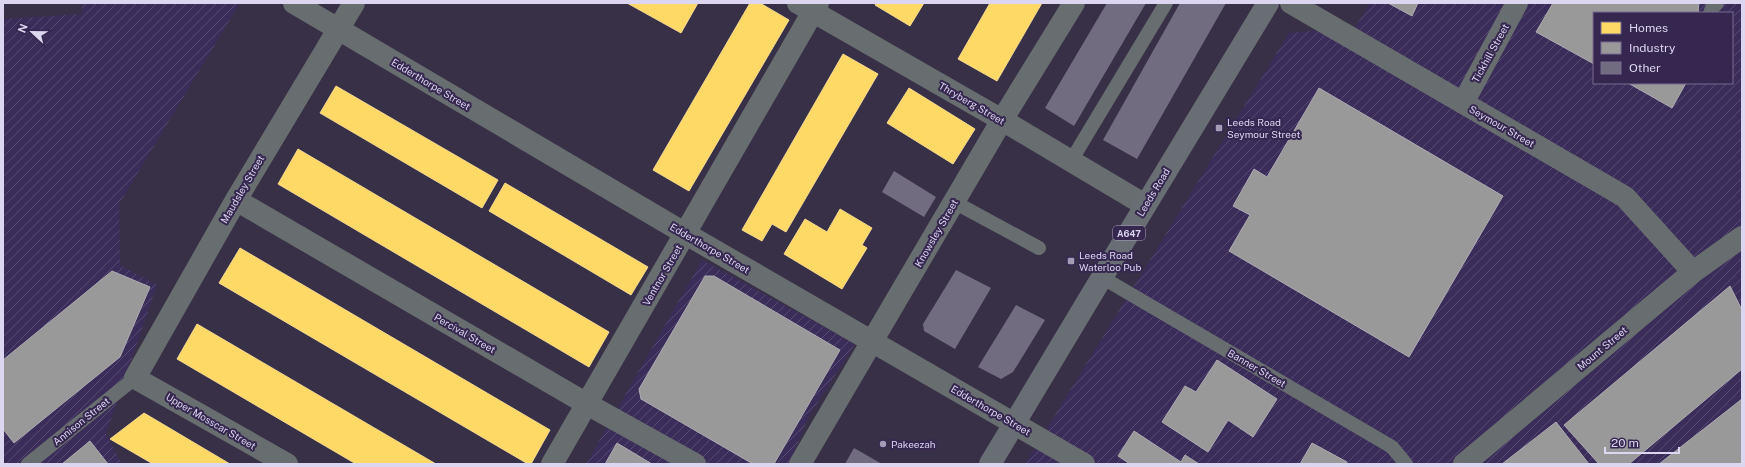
<svg xmlns="http://www.w3.org/2000/svg" width="1745" height="467" viewBox="0 0 1745 467" font-family="'Public Sans',sans-serif">
	<defs>
		<pattern id="industrial-furrows" width="10" height="10" patternUnits="userSpaceOnUse"><rect width="10" height="10" fill="#3b2d59"/><path d="M-1 1l2-2M0 10L10 0M9 11l2-2" fill="none" stroke="#574b71"/></pattern>
	</defs>
	<rect width="100%" height="100%" fill="#383047"/>
	<path fill="url(#industrial-furrows)" fill-rule="evenodd" d="M81,3H240L119,204L120,265L157,285L106,434L122,464H3V19L82,14Z
		M1370,3H1742V464H1025L1289,33L1356,26ZM1594,13H1732V83H1594Z
		M702,260L855,344L809,416L789,464H586Z"/>
	<path fill="#ffd966" stroke="#f4d88f" d="M627,3H698L681,33Z
		M750,3H760L789,20L689,191L653,170Z
		M876,3H924L910,26L875,5Z
		M990,3H1042L997,81L958,59Z
		M843,54L878,74L786,232L772,224L762,241L742,230Z
		M336,86L498,180L482,208L320,113Z
		M909,88L975,129L953,164L887,123Z
		M298,149L609,332L589,367L278,184Z
		M505,183L648,267L631,295L489,211Z
		M840,209L872,228L862,245L867,248L842,289L784,254L805,219L827,232Z
		M240,248L550,430L531,464H528L219,283Z
		M197,324L436,464H356L177,359Z
		M144,413L230,464H153L110,439Z"/>
	<path fill="#999" stroke="#adabb3" d="M1388,3H1418L1412,16Z
		M1553,3H1699L1698,13H1594V64L1536,32Z
		M1628,83H1686L1672,108Z
		M1319,88L1503,196L1409,357L1229,251L1250,215L1233,206L1254,169L1267,177Z
		M112,271L150,287L120,357L14,443L3,429V360Z
		M705,276H714L840,350L774,464H753L641,399L639,389Z
		M1730,286L1742,310V369L1629,464H1599L1564,425Z
		M1217,360L1277,399L1253,437L1228,420L1208,452L1162,422L1185,386L1196,392Z
		M1742,399V464H1659Z
		M1556,422L1589,464H1502Z
		M1134,431L1181,462L1185,455L1199,464H1130L1118,456Z
		M90,441L108,464H62Z
		M617,443L652,464H605Z
		M1312,443L1347,462L1346,464H1300Z"/>
	<path fill="#726c80" d="M1107,3H1146L1074,126L1045,108Z
		M1180,3H1226L1137,159L1103,140Z
		M894,171L936,197L924,217L882,192Z
		M956,270L991,288L955,349L924,331L923,324Z
		M1016,305L1045,320L1013,372L1001,379L978,367Z
		M854,448L882,464H845Z"/>
	<g fill="none" stroke-linecap="round" stroke-linejoin="round">
		<path stroke="#686e6f" stroke-width="14" d="M1710,13L1712,8L1717,3
			M1071,161L1166,3
			M954,202L1039,248
			M1103,278L1392,447L1406,464
			M28,464L135,378"/>
		<path stroke="#686e6f" stroke-width="22" d="M294,3L686,234L1084,464
			M798,3L1002,120L1145,205
			M1291,3L1625,197L1693,272
			M1463,103L1517,3
			M236,200L587,404L695,464
			M287,464L135,378L236,200L354,3
			M552,464L818,3
			M800,464L1002,120L1074,3
			M1464,464L1693,272L1742,237"/>
		<path stroke="#696e75" stroke-width="22" d="M990,464C1082,310 1175,156 1268,3"/>
	</g>
	<g fill="#a39cb5" stroke="#352750" stroke-width="1.5">
		<rect x="1215" y="124" width="8" height="8" rx="2"/>
		<rect x="1067" y="257" width="8" height="8" rx="2"/>
		<circle cx="883" cy="444" r="4"/>
	</g>
	<g text-anchor="middle" dominant-baseline="central" stroke-width="4" stroke-linejoin="round" paint-order="stroke">
		<rect fill="#352750" stroke="#aaa2c0" stroke-width="1" x="1113" y="226" width="32" height="14" rx="3"/>
		<g font-size="9" font-weight="bold" fill="#dcd6f0">
			<text x="1129" y="233">A647</text>
		</g>
		<g font-size="10" fill="#dcd6f0" stroke="#352750">
			<text transform="translate(1490 53) rotate(-61)">Tickhill Street</text>
			<text transform="translate(431 84) rotate(31)">Edderthorpe Street</text>
			<text transform="translate(972 103) rotate(30)">Thryberg Street</text>
			<text transform="translate(1502 126) rotate(30)">Seymour Street</text>
			<text transform="translate(242 189) rotate(-60)">Maudsley Street</text>
			<text transform="translate(1153 192) rotate(-59)">Leeds Road</text>
			<text transform="translate(936 233) rotate(-60)">Knowsley Street</text>
			<text transform="translate(710 248) rotate(30)">Edderthorpe Street</text>
			<text transform="translate(662 275) rotate(-60)">Ventnor Street</text>
			<text transform="translate(465 333) rotate(30)">Percival Street</text>
			<text transform="translate(1602 348) rotate(-40)">Mount Street</text>
			<text transform="translate(1257 368) rotate(30)">Banner Street</text>
			<text transform="translate(991 410) rotate(30)">Edderthorpe Street</text>
			<text transform="translate(81 421) rotate(-39)">Annison Street</text>
			<text transform="translate(211 421) rotate(30)">Upper Mosscar Street</text>
		</g>
		<g font-size="10" fill="#dcd6f0" stroke="#352750" text-anchor="start">
			<text x="1227" y="122">Leeds Road<tspan x="1227" dy="12">Seymour Street</tspan></text>
			<text x="1079" y="255">Leeds Road<tspan x="1079" dy="12">Waterloo Pub</tspan></text>
			<text x="891" y="444">Pakeezah</text>
		</g>
	</g>
	<rect width="1745" height="467" fill="none" stroke="#dcd6f0" stroke-width="8"/>
	<rect x="1593" y="12" width="140" height="72" fill="#352750" stroke="#786d90"/>
	<rect x="1601" y="22" width="20" height="12" fill="#ffd966" stroke="#786d90"/>
	<text x="1629" y="32" font-size="12" fill="#dcd6f0">Homes</text>
	<rect x="1601" y="42" width="20" height="12" fill="#999999" stroke="#786d90"/>
	<text x="1629" y="52" font-size="12" fill="#dcd6f0">Industry</text>
	<rect x="1601" y="62" width="20" height="12" fill="#726c80" stroke="#786d90"/>
	<text x="1629" y="72" font-size="12" fill="#dcd6f0">Other</text>
	<g transform="translate(32 32) rotate(292)" stroke="#352750" stroke-width="3" paint-order="stroke">
	<path d="M0-3L7 15L0 10L-7 15Z" fill="#dcd6f0"/>
	<text y="-6" font-size="11" font-weight="bold" text-anchor="middle" fill="#dcd6f0">N</text>
	</g>
	<path d="M1605 447v6h74v-6" fill="none" stroke="#dcd6f0" stroke-width="2"/>
	<text x="1611" y="447" font-size="12" fill="#dcd6f0" stroke="#352750" stroke-width="3" paint-order="stroke">20 m</text>
</svg>
